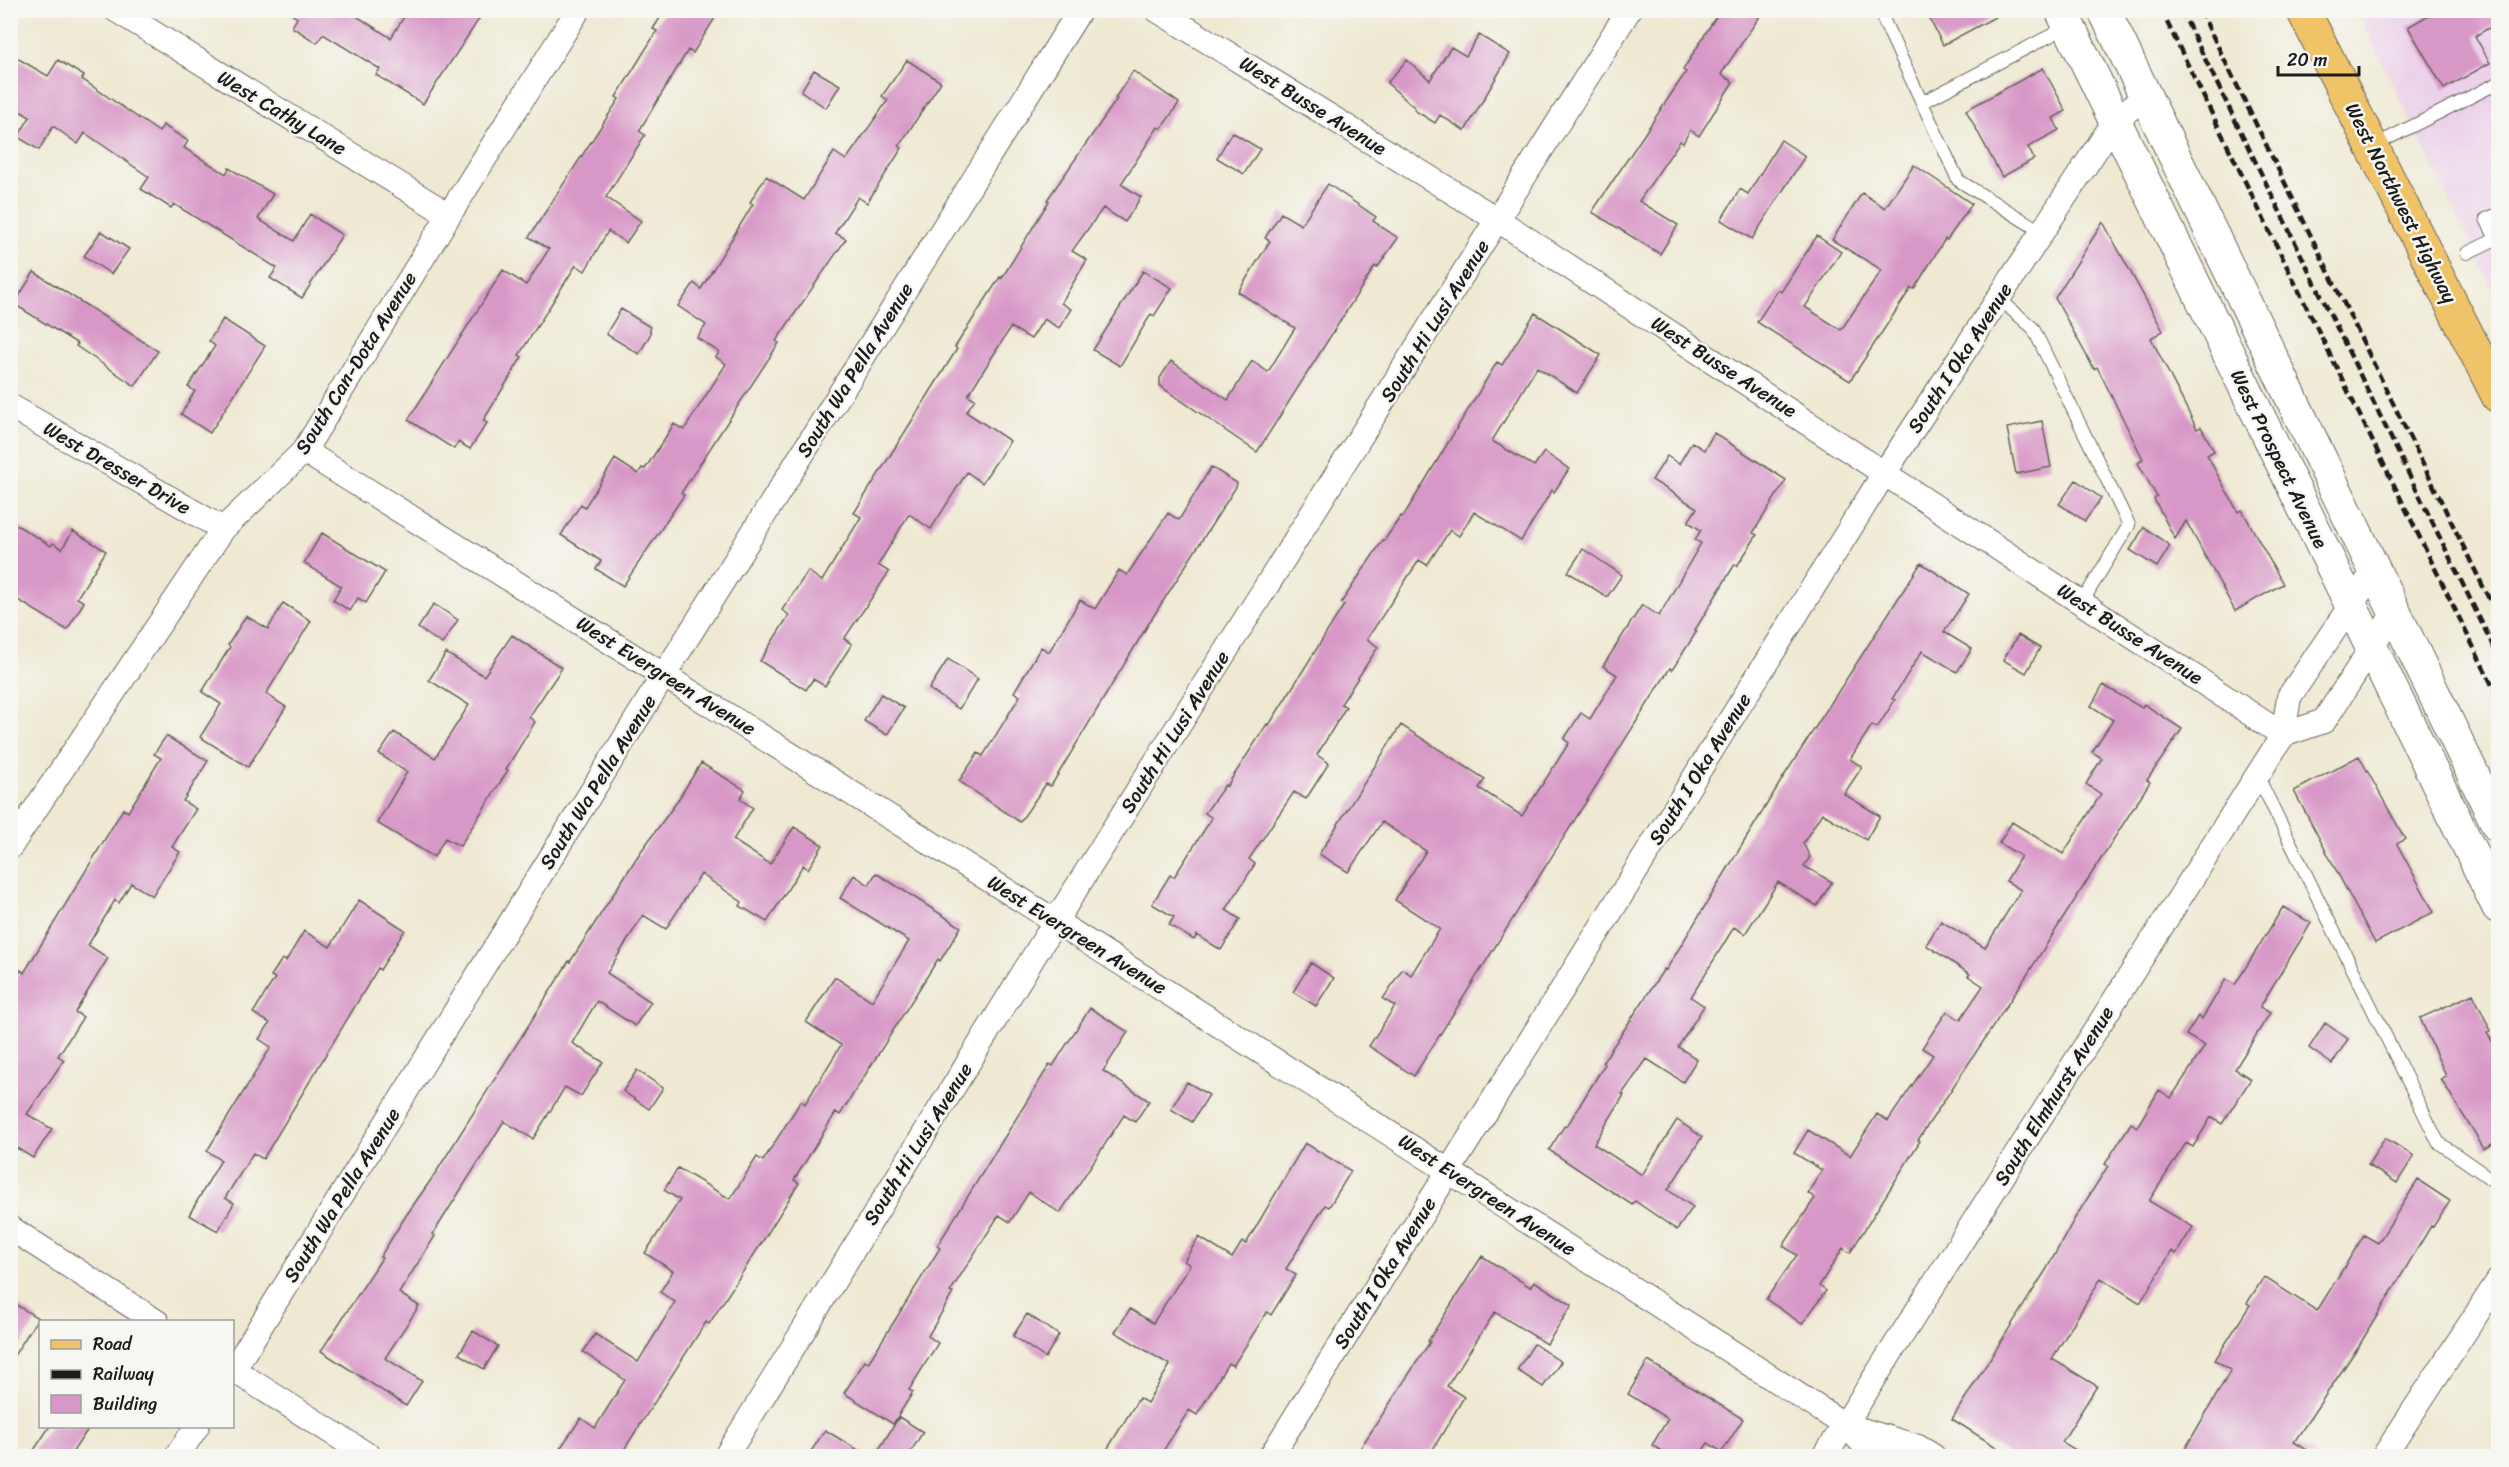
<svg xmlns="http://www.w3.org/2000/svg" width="2509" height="1467" viewBox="0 0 2509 1467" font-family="Sriracha,sans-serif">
	<rect width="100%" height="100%" fill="#f6f6f2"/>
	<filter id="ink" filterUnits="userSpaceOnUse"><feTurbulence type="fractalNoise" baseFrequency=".0167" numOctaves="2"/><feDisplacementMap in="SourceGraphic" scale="12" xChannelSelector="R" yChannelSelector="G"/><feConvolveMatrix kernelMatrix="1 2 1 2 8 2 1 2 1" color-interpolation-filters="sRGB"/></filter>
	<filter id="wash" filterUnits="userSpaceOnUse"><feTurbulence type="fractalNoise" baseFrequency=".008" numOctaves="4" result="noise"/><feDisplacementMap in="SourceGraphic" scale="24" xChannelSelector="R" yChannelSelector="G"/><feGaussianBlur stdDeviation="1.35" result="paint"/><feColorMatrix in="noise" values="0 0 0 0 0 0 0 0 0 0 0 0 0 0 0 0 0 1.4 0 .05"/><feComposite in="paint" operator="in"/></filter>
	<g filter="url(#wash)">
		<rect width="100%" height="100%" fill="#efe9d3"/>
		<path fill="#ecd1ea" d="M2357,11H2498V300Z"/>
		<g id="blocks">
			<path fill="#d898c7" d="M286,10H347L391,38L408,10H485L423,104L376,75L380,69L323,34L317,43L292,27L297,18Z
				M665,10H720L693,53L688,50L639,131L645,135L606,197L641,221L626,243L608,231L585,271L576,265L519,355L522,357L483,421L487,423L470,449L458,442L454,449L408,420L503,270L526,285L549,249L529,237L619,99L616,97L657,31L653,29Z
				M1720,10H1764L1721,74L1733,82L1699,136L1690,130L1683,143L1680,141L1639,201L1678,225L1660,254L1592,212L1686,72L1683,70Z
				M1925,10H2008L1943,45Z
				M2437,10H2499V22L2475,36L2490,63L2444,89L2408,27Z
				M1479,35L1510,54L1465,131L1440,115L1435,123L1414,110L1415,108L1387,83L1407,60L1430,80L1451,47L1466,56Z
				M10,54L48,76L58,60L84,76L82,79L159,132L163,125L188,141L184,148L226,174L229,168L273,194L258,219L294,241L310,214L342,235L302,298L270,278L277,268L174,204L171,208L141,189L149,177L85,133L78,144L53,126L39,150L18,137L30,117L10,105Z
				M907,60L941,82L899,146L902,148L867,203L858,197L835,233L846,239L776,341L779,343L681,493L684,495L623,586L596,569L601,561L561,535L581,504L585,507L615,459L638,474L642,468L645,469L674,424L684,430L726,364L716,357L719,352L697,338L706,325L678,306L694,283L701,289L753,204L750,202L766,176L804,200L834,152L846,160L888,100L882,96Z
				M2043,68L2066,111L2053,118L2059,130L2028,147L2034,159L2002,177L1966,110Z
				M814,70L840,85L826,108L801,91Z
				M1133,71L1179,103L1161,129L1158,127L1121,184L1141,197L1125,222L1103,208L1072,251L1087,260L1061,303L1071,309L1059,328L1044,319L1031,339L1011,327L968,395L975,399L966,412L1010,441L982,483L967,472L931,529L909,514L878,565L889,572L844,639L852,644L825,686L813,679L806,690L760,661L789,615L782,610L808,571L822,581L861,517L854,513L957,349L955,347L1000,277L1002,278L1049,201L1047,200L1117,99L1115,98Z
				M1232,132L1260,149L1244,174L1217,158Z
				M1781,140L1805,156L1752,239L1721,220L1740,189L1748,194Z
				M1914,165L1972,204L1947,240L1945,239L1914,289L1911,288L1850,381L1757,322L1778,290L1781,292L1817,236L1841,252L1805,307L1841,330L1882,270L1832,240L1862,193L1885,208Z
				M1328,184L1376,217L1373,221L1398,238L1377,268L1375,266L1257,452L1160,386V378L1171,361L1228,400L1252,361L1268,372L1295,328L1238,292L1270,241L1265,238L1281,213L1301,225Z
				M2103,222L2163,331L2151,338L2197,429L2201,427L2214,451L2207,455L2238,512L2242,510L2283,584L2235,611L2186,521L2175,539L2154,499L2157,497L2138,463L2143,459L2097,367L2094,369L2055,298Z
				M101,231L129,249L111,274L84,256Z
				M1143,271L1172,288L1154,316L1151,314L1120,366L1093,350Z
				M34,272L158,351L135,386L76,346L78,344L14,304Z
				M621,309L650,327V335L639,354L606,334Z
				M1535,313L1601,355L1577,393L1537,367L1492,441L1534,466L1544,452L1569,469L1554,492L1552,490L1521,541L1474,512L1459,536L1450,530L1427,565L1419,560L1367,639L1378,647L1341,704L1346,707L1317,755L1329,763L1306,799L1294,792L1249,859L1255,864L1226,910L1240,919L1221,950L1197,935L1194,940L1169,925L1174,917L1152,904L1170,875L1174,877L1212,818L1205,813L1225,785L1227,786L1267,724L1269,725L1344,605L1341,603L1383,540L1384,541L1401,516L1403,517L1497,362L1502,365Z
				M223,319L265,346L210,433L181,414L195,391L188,387L215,346L209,341Z
				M2042,421L2051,467L2016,474L2007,428Z
				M1714,433L1786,480L1753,533L1757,535L1737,566L1735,564L1695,630L1697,631L1672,670L1670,668L1414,1076L1369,1046L1395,1006L1383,999L1402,969L1411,975L1440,929L1395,900L1426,851L1382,822L1348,872L1319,854L1401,725L1485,779L1479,788L1522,816L1569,743L1564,739L1581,713L1590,719L1617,675L1603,666L1642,605L1659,616L1701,543L1695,540L1701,530L1688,522L1697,508L1652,480L1667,456L1679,464L1692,442L1704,450Z
				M1211,467L1237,483L1236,487L1149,623L1051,786L1046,784L1020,822L959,781L978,753L983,756L1020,696L1014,692L1041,647L1049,652L1080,600L1095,609L1119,570L1127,575L1168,513L1179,520Z
				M2076,480L2101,498L2085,521L2059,504Z
				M10,521L51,546L53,543L62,549L73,531L106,551L77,598L84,602L67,630L10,595Z
				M2144,527L2170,546L2157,567L2130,550Z
				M322,533L385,572L366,603L358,598L350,611L333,600L341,586L304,563Z
				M1583,549L1622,575L1607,597L1568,572Z
				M1921,563L1969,594L1944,632L1972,649L1957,672L1922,651L1892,699L1895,700L1877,728L1872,725L1850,759L1862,767L1844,794L1880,816L1866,840L1822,813L1803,843L1810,857L1804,866L1832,882L1817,906L1778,882L1745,934L1734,927L1691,997L1704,1006L1678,1047L1697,1059L1683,1082L1647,1059L1622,1094L1624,1095L1594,1144L1642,1175L1677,1120L1702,1137L1668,1190L1693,1207L1677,1230L1635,1201L1632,1205L1549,1150L1565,1125L1567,1126L1605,1064L1603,1062L1664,969L1666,970L1784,776Z
				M283,603L311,621L266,694L286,707L248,767L200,737L221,704L202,692L230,647L228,645L246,616L268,629Z
				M434,604L458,620L442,644L418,628Z
				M512,635L562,668L529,717L535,722L506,769L508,770L460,846L445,838L434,857L377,823L407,772L379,754L394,732L435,758L469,705L429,680L446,653L484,676Z
				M2018,635L2040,648L2026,673L2003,660Z
				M948,659L978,679L959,709L929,689Z
				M2103,685L2142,708L2144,704L2182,729L2147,780L2150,782L2027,975L1918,1140L1920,1141L1850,1253L1843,1248L1819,1286L1826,1291L1802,1324L1766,1299L1797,1255L1783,1246L1815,1198L1808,1193L1822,1170L1794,1153L1808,1130L1850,1156L1877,1114L1888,1121L1933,1055L1922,1048L1947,1011L1960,1020L1983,986L1968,976L1970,974L1926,945L1941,921L1985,948L2021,890L2006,881L2021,856L1999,843L2012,822L2063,854L2101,794L2086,784L2102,758L2092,752L2113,720L2091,706Z
				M881,694L904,708L887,735L864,721Z
				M166,736L208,761L183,801L196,809L172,847L180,852L152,896L131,883L119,903L115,900L88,945L108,958L75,1012L83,1017L58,1056L64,1060L27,1114L52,1129L33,1158L10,1144V986L21,970L24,973L123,809L128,812L161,758L154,754Z
				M2359,756L2405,839L2397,844L2434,912L2375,943L2294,791Z
				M701,763L745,790L740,799L753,808L733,840L770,864L794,827L823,845L808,869L803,865L767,922L740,906L742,902L701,874L666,929L643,915L607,973L651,1002L635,1026L597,1001L572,1043L603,1062L581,1096L565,1087L533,1139L504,1121L433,1234L435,1236L399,1293L419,1306L385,1358L422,1381L406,1406L321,1351L382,1258L380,1257L405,1217L435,1174L569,961L570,962L639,854L676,803Z
				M876,873L961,927L940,961L938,959L840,1115L836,1112L794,1180L799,1183L766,1236L709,1324L706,1322L620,1456H555L581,1418L595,1428L625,1380L583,1352L595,1334L638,1362L675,1302L660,1292L673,1271L645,1253L680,1200L664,1190L678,1168L730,1199L757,1157L763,1161L801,1101L805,1104L841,1045L806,1022L835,977L872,1001L909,941L840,898L854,875L869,885Z
				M359,900L405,930L380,970L378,968L263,1159L253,1153L225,1198L234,1203L218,1231L189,1215L221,1160L207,1151L271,1047L259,1039L270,1023L253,1013L275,978L271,976L282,959L286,961L304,931L330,947Z
				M2283,907L2311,923L2260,1007L2270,1013L2235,1069L2251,1079L2222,1124L2211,1117L2193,1147L2186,1143L2149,1201L2193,1227L2176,1254L2172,1251L2140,1303L2101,1278L2052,1359L2097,1386L2062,1442L2086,1456H2010L1952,1419L2046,1270L2075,1218L2108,1166L2105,1164L2131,1123L2137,1127L2159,1090L2171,1098L2205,1046L2186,1035L2198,1016L2202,1019L2226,979L2235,985Z
				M1311,963L1334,978L1316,1006L1293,992Z
				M2473,994L2491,1031L2487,1033L2499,1052V1140L2484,1149L2441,1079L2446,1076L2420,1018Z
				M1090,1008L1128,1032L1103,1071L1149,1101L1135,1122L1124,1115L1060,1213L1029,1192L1010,1222L999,1215L950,1292L953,1293L928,1336L938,1343L909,1390L913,1392L893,1424L844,1393L865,1361L868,1363L897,1317L940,1248L937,1246L1050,1064L1053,1066Z
				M2325,1023L2348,1039L2332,1064L2309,1048Z
				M637,1070L663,1088L649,1109L623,1091Z
				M1187,1082L1209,1095L1192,1122L1171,1109Z
				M2385,1138L2414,1156L2397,1183L2368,1165Z
				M1305,1143L1351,1171L1329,1207L1325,1205L1286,1269L1296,1275L1271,1315L1267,1312L1233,1366L1228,1363L1197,1415L1189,1410L1160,1456H1103L1139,1398L1147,1403L1170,1365L1115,1332L1130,1309L1153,1323L1190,1265L1184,1261L1199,1237L1232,1258L1242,1242L1246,1244Z
				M2418,1180L2450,1201L2433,1227L2431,1226L2360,1344L2294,1442L2317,1456H2181L2231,1370L2215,1360L2250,1305L2247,1303L2264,1277L2317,1311L2364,1235L2378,1243Z
				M1482,1256L1530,1287L1534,1281L1572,1305L1547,1344L1495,1312L1447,1386L1464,1397L1429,1456H1374L1361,1447L1430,1342L1428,1341Z
				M10,1301L38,1318L10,1362Z
				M1027,1314L1059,1335L1045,1358L1013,1336Z
				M473,1331L498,1346L484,1369L459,1354Z
				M1534,1344L1561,1362L1543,1387L1517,1370Z
				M1648,1361L1743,1419L1722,1452L1708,1443L1699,1456H1669L1652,1445L1668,1419L1628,1394Z
				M899,1417L923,1432L908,1456H875Z
				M50,1426H90L70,1456H30Z
				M825,1430L868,1456H808Z"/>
		</g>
	</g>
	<g filter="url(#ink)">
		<use href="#blocks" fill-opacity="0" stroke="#66645c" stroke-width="1.5"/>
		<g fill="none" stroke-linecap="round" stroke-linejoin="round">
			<g stroke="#66645c" stroke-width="14">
				<path id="service" d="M1879,10L1958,180L2042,232
					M1923,102L2067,27
					M2373,146L2498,83
					M2467,253L2496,239L2486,219L2498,214
					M1998,298L2033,328L2129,525L2082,602
					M2257,775L2438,1142L2498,1184"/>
			</g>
			<g stroke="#66645c" stroke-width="26">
				<path id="minor" d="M116,10L449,215
					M1157,10L1498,220L2283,735
					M10,406L223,529
					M304,451C821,772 1334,1096 1845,1425L1875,1456
					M2283,735L2324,721L2394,613
					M10,847L223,529L304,451L449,215L578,10
					M10,1228L157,1322
					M232,1369L369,1456
					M232,1372L664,675L1080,10
					M1845,1425L1918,1447L1933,1456
					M177,1456L197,1426
					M726,1456L1055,922L1629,10
					M1271,1456L1885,472L2114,122L2146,95
					M1825,1456L2283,735L2289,697L2374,571
					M2384,1456L2498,1281"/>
			</g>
			<g stroke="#66645c" stroke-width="34">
				<path id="tertiary" d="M2061,10L2498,907
					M2104,10L2498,826"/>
			</g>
			<g stroke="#66645c" stroke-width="35">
				<path id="primary" d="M2303,10L2498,396"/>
			</g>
			<use href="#service" stroke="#fff" stroke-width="12"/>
			<use href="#minor" stroke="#fff" stroke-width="24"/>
			<use href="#tertiary" stroke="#fff" stroke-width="32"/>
			<use href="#primary" stroke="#f1c369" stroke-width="33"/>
			<path stroke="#1c1c1c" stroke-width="4.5" stroke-dasharray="9 4.5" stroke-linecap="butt" d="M2161,10L2498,697
				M2181,10L2498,656
				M2200,10L2498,617"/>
		</g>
	</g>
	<g text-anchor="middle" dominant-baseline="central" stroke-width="5" stroke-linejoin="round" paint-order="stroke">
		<g font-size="20" fill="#1c1c1c" stroke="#f6f6f2">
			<text transform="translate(1313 106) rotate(32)">West Busse Avenue</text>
			<text transform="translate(282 113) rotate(31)">West Cathy Lane</text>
			<text transform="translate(2401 203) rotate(63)">West Northwest Highway</text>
			<text transform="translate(1435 321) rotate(-58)">South Hi Lusi Avenue</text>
			<text transform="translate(1960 358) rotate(-57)">South I Oka Avenue</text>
			<text transform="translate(356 363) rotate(-58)">South Can-Dota Avenue</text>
			<text transform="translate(1724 367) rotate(33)">West Busse Avenue</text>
			<text transform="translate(855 370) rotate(-58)">South Wa Pella Avenue</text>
			<text transform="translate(2279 459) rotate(64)">West Prospect Avenue</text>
			<text transform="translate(117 468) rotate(30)">West Dresser Drive</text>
			<text transform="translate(2130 634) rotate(33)">West Busse Avenue</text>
			<text transform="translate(666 676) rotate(32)">West Evergreen Avenue</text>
			<text transform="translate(1175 732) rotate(-58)">South Hi Lusi Avenue</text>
			<text transform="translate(1700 769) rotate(-58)">South I Oka Avenue</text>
			<text transform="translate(598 782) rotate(-58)">South Wa Pella Avenue</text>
			<text transform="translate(1077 935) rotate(32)">West Evergreen Avenue</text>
			<text transform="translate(2054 1096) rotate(-58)">South Elmhurst Avenue</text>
			<text transform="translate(918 1144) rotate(-58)">South Hi Lusi Avenue</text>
			<text transform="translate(342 1195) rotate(-58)">South Wa Pella Avenue</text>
			<text transform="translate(1487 1195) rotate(33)">West Evergreen Avenue</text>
			<text transform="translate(1385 1273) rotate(-58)">South I Oka Avenue</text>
		</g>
	</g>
	<rect width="2509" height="1467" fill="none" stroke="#f6f6f2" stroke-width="36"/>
	<rect x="39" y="1320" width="195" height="108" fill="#f6f6f2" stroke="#9f9f9c" stroke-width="1.5"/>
	<rect x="51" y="1340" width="30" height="9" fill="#f1c369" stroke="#9f9f9c" stroke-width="1.5"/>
	<text x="93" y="1350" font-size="18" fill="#1c1c1c">Road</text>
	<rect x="51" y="1370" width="30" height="9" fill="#1c1c1c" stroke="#9f9f9c" stroke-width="1.5"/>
	<text x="93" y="1380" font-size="18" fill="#1c1c1c">Railway</text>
	<rect x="51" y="1395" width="30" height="18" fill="#d898c7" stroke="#9f9f9c" stroke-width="1.5"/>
	<text x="93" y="1410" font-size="18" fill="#1c1c1c">Building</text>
	<path d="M2278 66v9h81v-9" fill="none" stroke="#1c1c1c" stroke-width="3"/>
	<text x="2287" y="66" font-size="18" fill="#1c1c1c" stroke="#f6f6f2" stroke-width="4.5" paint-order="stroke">20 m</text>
</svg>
